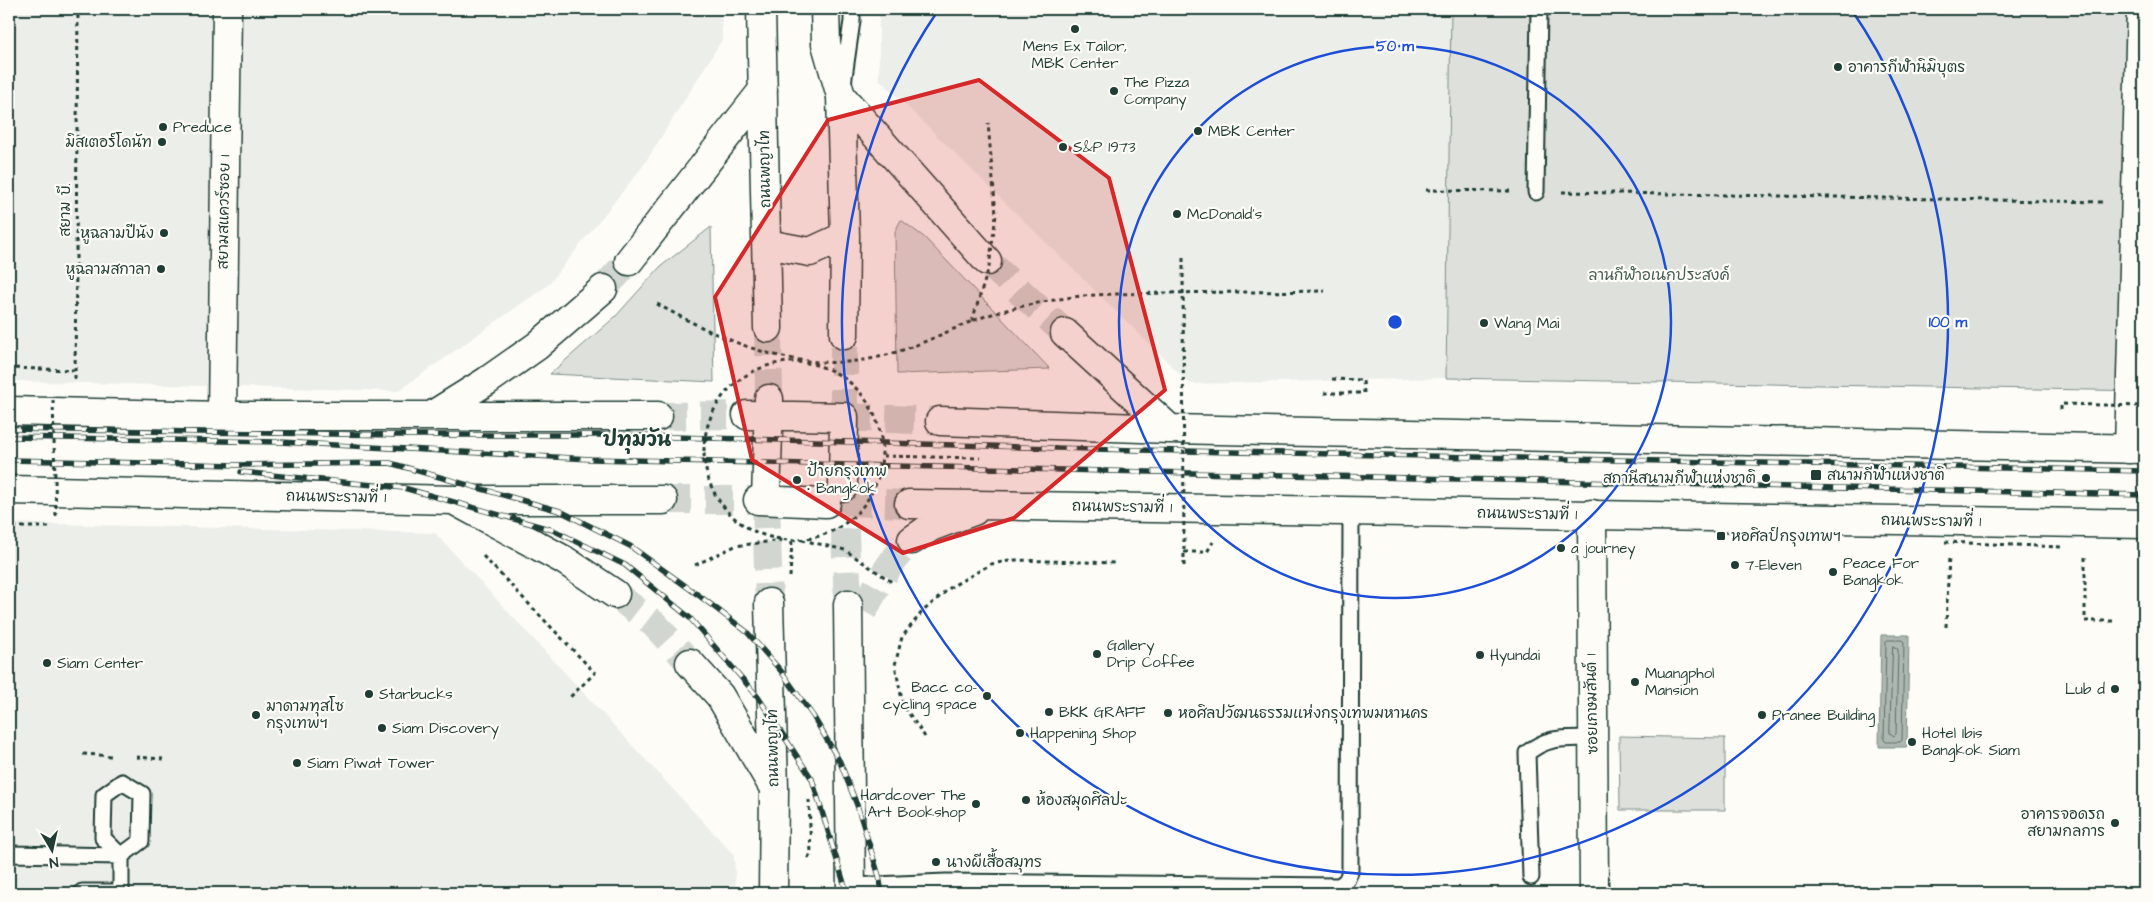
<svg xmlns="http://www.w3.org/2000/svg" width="2153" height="902" viewBox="0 0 2153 902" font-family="'Architects Daughter','Playpen Sans Thai',sans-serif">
	<rect width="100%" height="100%" fill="#fdfcf7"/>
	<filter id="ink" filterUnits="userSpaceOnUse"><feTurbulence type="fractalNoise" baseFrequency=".02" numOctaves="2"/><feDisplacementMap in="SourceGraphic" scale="10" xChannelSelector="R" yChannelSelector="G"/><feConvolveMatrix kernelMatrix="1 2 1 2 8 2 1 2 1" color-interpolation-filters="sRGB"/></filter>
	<g filter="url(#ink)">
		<path fill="#eceee9" d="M9,9H721L722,40L643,166L548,285L398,391L9,381Z
			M879,9H1451L1446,378L1190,384L879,79Z
			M9,523L435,533L734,855L736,893H9Z"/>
		<path fill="#dde0db" stroke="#7e8e88" d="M1451,9H2144V391L1446,378Z
			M901,220L924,237L1050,369L897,374L895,231Z
			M711,227L714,382L550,374L616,316L660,267Z
			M1619,736L1725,738V810H1620Z"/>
		<path fill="#aeb8b1" stroke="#75877f" d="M1881,635H1909L1907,747H1879Z"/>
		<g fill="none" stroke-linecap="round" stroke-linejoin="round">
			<path stroke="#586e66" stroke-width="1" d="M1888,640H1902L1904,642L1902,740L1900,742H1886L1884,740L1886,642Z
				M1893,646L1898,649L1896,734L1894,736L1890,733Z"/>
			<path stroke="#d1d6d0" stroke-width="28" stroke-dasharray="28 14" stroke-linecap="butt" d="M987,261L1065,333
				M844,417L940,421
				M843,502L909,504
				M863,611C877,586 890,559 912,540"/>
			<path stroke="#d1d6d0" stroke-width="28" stroke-dasharray="28 14" stroke-linecap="butt" d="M603,289L629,261
				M768,328L769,398
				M658,416L747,415
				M844,417V335
				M843,487L848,604
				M663,500H758
				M766,500L769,603
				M615,594L654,624L690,663"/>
			<g stroke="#1f3d34" stroke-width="19">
				<path id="lane" d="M843,84L852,21V9
					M1536,192L1539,9
					M9,854L121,856L141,841L142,794L122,782L104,795L103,838L121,856V893
					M1531,877L1527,753C1550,735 1565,739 1593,738
					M851,886L946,882L1339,886L1346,881L1350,872L1351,511
					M82,892H120"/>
			</g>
			<g stroke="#1f3d34" stroke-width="31">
				<path id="street" d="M222,416L227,9
					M2129,449L2141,9
					M1592,514L1594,893"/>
			</g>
			<g stroke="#1f3d34" stroke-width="31">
				<path id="secondary" d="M841,96L987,261
					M1065,333L1170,429
					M940,421L1170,429L2144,449
					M909,504L2144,524
					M912,540L931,527L974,511"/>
			</g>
			<g stroke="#1f3d34" stroke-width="31">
				<path id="primary" d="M761,9L768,328
					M825,9L826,44L841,96L845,236L844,335
					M767,244L810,252L845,236
					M629,261L763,90
					M9,411L222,416H658
					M747,415L844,417L843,487
					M431,416L487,381L537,346L603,289
					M9,490L454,500H663
					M758,500L826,503
					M766,500L769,399
					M457,502L564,560L615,594
					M769,603L774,789L773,893
					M848,604L851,893
					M690,663L720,696L772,785"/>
			</g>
			<path stroke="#1f3d34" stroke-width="3" stroke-dasharray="4 4" stroke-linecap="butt" d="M1426,190L1510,191
				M1562,192L2103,202
				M10,378L9,368L75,370
				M75,379L78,9
				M1324,393H1364L1363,380L1330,379
				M883,456L980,458
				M13,527H49
				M1184,552H1207L1213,542
				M483,556L595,673L570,697
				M2085,557V621H2113
				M790,577L792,540
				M1946,627L1949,555
				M925,737L903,705L895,665L902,637L922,612L951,587L991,564L1015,560L1115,563
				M83,754L112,756
				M136,757L163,759
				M808,858L811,854L809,800"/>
			<use href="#lane" stroke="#fdfcf7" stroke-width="15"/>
			<use href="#street" stroke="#fdfcf7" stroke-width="28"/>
			<use href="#secondary" stroke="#fdfcf7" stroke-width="28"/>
			<use href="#primary" stroke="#fdfcf7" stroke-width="28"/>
			<g stroke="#1f3d34" stroke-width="5.5">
				<path id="rail" d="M9,429L399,435H605L1092,449L2144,471
					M9,437L280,442L591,459L2144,495
					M9,460L238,465L390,463L560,511L630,546L701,597L747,632L781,671L813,716L840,762L857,805L879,876L882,893
					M241,472L404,488L553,530L625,565L690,618L758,697L812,779L847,893"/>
			</g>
			<use href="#rail" stroke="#fdfcf7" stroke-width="4" stroke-dasharray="11" stroke-linecap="butt"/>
			<path stroke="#1f3d34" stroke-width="3" stroke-dasharray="4 4" stroke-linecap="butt" d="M1183,258L1184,566
				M657,304C730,344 805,379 890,354C918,346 944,333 970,322C996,311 1026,305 1054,300C1091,293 1129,294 1167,293C1219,292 1272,292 1325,291
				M972,321L989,267L996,215L988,123
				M704 451a89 89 0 1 1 178 0a89 89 0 1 1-178 0Z
				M53,400L56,519
				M2061,410V404L2144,406
				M802,540L845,550L892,582
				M1945,542L2061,547
				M695,565L735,546L783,540"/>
		</g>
	</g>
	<path fill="#d62828" fill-opacity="0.2" stroke="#d62828" stroke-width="4" stroke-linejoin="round" d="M979,80L1109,178L1165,390L1014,518L903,553L752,460L715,297L828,120Z"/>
	<g fill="none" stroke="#1d4ed8" stroke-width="2.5">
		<circle cx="1395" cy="322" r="276"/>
		<path d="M1851 9A553 553 0 1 1 939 9"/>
	</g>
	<g fill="#1f3d34" stroke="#fdfcf7" stroke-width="2">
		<circle cx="1075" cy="29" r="5"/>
		<circle cx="1838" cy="67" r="5"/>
		<circle cx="1114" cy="91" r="5"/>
		<circle cx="163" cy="127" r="5"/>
		<circle cx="1198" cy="131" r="5"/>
		<circle cx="162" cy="142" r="5"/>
		<circle cx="1063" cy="147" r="5"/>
		<circle cx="1177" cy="214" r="5"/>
		<circle cx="164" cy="233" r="5"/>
		<circle cx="161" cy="269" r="5"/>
		<circle cx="1484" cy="323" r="5"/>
		<rect x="1810" y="469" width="12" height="12" rx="2.5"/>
		<circle cx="1766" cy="478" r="5"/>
		<circle cx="797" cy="480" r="5"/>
		<rect x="1716" y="531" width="10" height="10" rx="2.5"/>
		<circle cx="1561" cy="548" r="5"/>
		<circle cx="1735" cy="565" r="5"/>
		<circle cx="1833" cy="572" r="5"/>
		<circle cx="1097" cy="654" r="5"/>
		<circle cx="1480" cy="655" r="5"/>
		<circle cx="47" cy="663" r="5"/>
		<circle cx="1635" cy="682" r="5"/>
		<circle cx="2115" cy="689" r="5"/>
		<circle cx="369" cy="694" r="5"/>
		<circle cx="987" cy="696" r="5"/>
		<circle cx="1049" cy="712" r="5"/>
		<circle cx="1168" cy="713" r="5"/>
		<circle cx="256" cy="715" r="5"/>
		<circle cx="1762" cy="715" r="5"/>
		<circle cx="382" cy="728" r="5"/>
		<circle cx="1020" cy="733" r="5"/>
		<circle cx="1912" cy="742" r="5"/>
		<circle cx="297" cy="763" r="5"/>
		<circle cx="1026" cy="800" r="5"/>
		<circle cx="976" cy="804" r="5"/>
		<circle cx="2115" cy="823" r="5"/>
		<circle cx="936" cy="862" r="5"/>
	</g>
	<g text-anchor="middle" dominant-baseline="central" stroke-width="4.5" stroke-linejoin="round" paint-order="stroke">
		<g font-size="15" fill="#1f3d34" stroke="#fdfcf7" text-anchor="start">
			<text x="1075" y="46" text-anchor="middle">Mens Ex Tailor,<tspan x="1075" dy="17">MBK Center</tspan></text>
			<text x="1848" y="67">อาคารกีฬานิมิบุตร</text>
			<text x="1124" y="82">The Pizza<tspan x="1124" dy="17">Company</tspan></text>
			<text x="173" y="127">Preduce</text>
			<text x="1208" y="131">MBK Center</text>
			<text x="152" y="142" text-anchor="end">มิสเตอร์โดนัท</text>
			<text x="1073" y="147">S&amp;P 1973</text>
			<text x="1187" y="214">McDonald's</text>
			<text x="154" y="233" text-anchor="end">หูฉลามปีนัง</text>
			<text x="151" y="269" text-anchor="end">หูฉลามสกาลา</text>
			<text x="1494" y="323">Wang Mai</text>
			<text x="807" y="471">ป้ายกรุงเทพ<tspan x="807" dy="17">• Bangkok</tspan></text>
			<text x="1827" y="475">สนามกีฬาแห่งชาติ</text>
			<text x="1756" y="478" text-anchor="end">สถานีสนามกีฬาแห่งชาติ</text>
			<text x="1731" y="536">หอศิลป์กรุงเทพฯ</text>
			<text x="1571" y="548">a journey</text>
			<text x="1843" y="563">Peace For<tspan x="1843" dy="17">Bangkok</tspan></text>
			<text x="1745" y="565">7-Eleven</text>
			<text x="1107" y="645">Gallery<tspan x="1107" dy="17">Drip Coffee</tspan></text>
			<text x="1490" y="655">Hyundai</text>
			<text x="57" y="663">Siam Center</text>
			<text x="1645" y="673">Muangphol<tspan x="1645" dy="17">Mansion</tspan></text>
			<text x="977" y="687" text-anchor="end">Bacc co-<tspan x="977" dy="17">cycling space</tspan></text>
			<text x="2105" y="689" text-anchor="end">Lub d</text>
			<text x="379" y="694">Starbucks</text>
			<text x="266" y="706">มาดามทุสโซ<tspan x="266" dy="17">กรุงเทพฯ</tspan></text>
			<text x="1059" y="712">BKK GRAFF</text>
			<text x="1178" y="713">หอศิลปวัฒนธรรมแห่งกรุงเทพมหานคร</text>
			<text x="1772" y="715">Pranee Building</text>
			<text x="392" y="728">Siam Discovery</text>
			<text x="1030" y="733">Happening Shop</text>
			<text x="1922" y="733">Hotel Ibis<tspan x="1922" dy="17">Bangkok Siam</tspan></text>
			<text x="307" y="763">Siam Piwat Tower</text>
			<text x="966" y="795" text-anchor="end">Hardcover The<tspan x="966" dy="17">Art Bookshop</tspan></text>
			<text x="1036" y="800">ห้องสมุดศิลปะ</text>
			<text x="2105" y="814" text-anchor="end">อาคารจอดรถ<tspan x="2105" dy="17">สยามกลการ</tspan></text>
			<text x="946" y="862">นางผีเสื้อสมุทร</text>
		</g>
		<g font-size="15" fill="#1f3d34" stroke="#fdfcf7">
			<text transform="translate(765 169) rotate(-91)">ถนนพญาไท</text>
			<text transform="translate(65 210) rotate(-90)">สยาม บี.</text>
			<text transform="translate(224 212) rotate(-89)">สยามสแควร์ซอย 1</text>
			<text transform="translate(336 497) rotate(1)">ถนนพระรามที่ 1</text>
			<text transform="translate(1122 507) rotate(1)">ถนนพระรามที่ 1</text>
			<text transform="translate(1527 514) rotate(1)">ถนนพระรามที่ 1</text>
			<text transform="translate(1931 521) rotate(1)">ถนนพระรามที่ 1</text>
			<text transform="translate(1592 704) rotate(-91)">ซอยเกษมสันต์ 1</text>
			<text transform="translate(773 748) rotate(-91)">ถนนพญาไท</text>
		</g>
		<g font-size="15" fill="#455e55" stroke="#fdfcf7">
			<text x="1659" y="275">ลานกีฬาอเนกประสงค์</text>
		</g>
		<g font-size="20" font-weight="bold" fill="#1f3d34" stroke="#fdfcf7">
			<text x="637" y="440">ปทุมวัน</text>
		</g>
	</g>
	<circle cx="1395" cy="322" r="8" fill="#1d4ed8" stroke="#fdfcf7" stroke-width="2.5"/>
	<g font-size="15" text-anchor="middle" font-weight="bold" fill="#1d4ed8" stroke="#fdfcf7" stroke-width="4.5" stroke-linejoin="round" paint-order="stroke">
		<text x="1395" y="51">50 m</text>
		<text x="1948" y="327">100 m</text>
	</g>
	<rect width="2153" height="902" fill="none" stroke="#fdfcf7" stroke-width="30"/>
	<rect x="15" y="15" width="2123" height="872" fill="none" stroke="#1f3d34" stroke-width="2" filter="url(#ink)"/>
	<g transform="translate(52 850) rotate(171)" stroke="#fdfcf7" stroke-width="4" paint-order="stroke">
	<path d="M0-4L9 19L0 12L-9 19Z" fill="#1f3d34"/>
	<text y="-8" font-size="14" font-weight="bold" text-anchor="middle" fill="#1f3d34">N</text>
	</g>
</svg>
